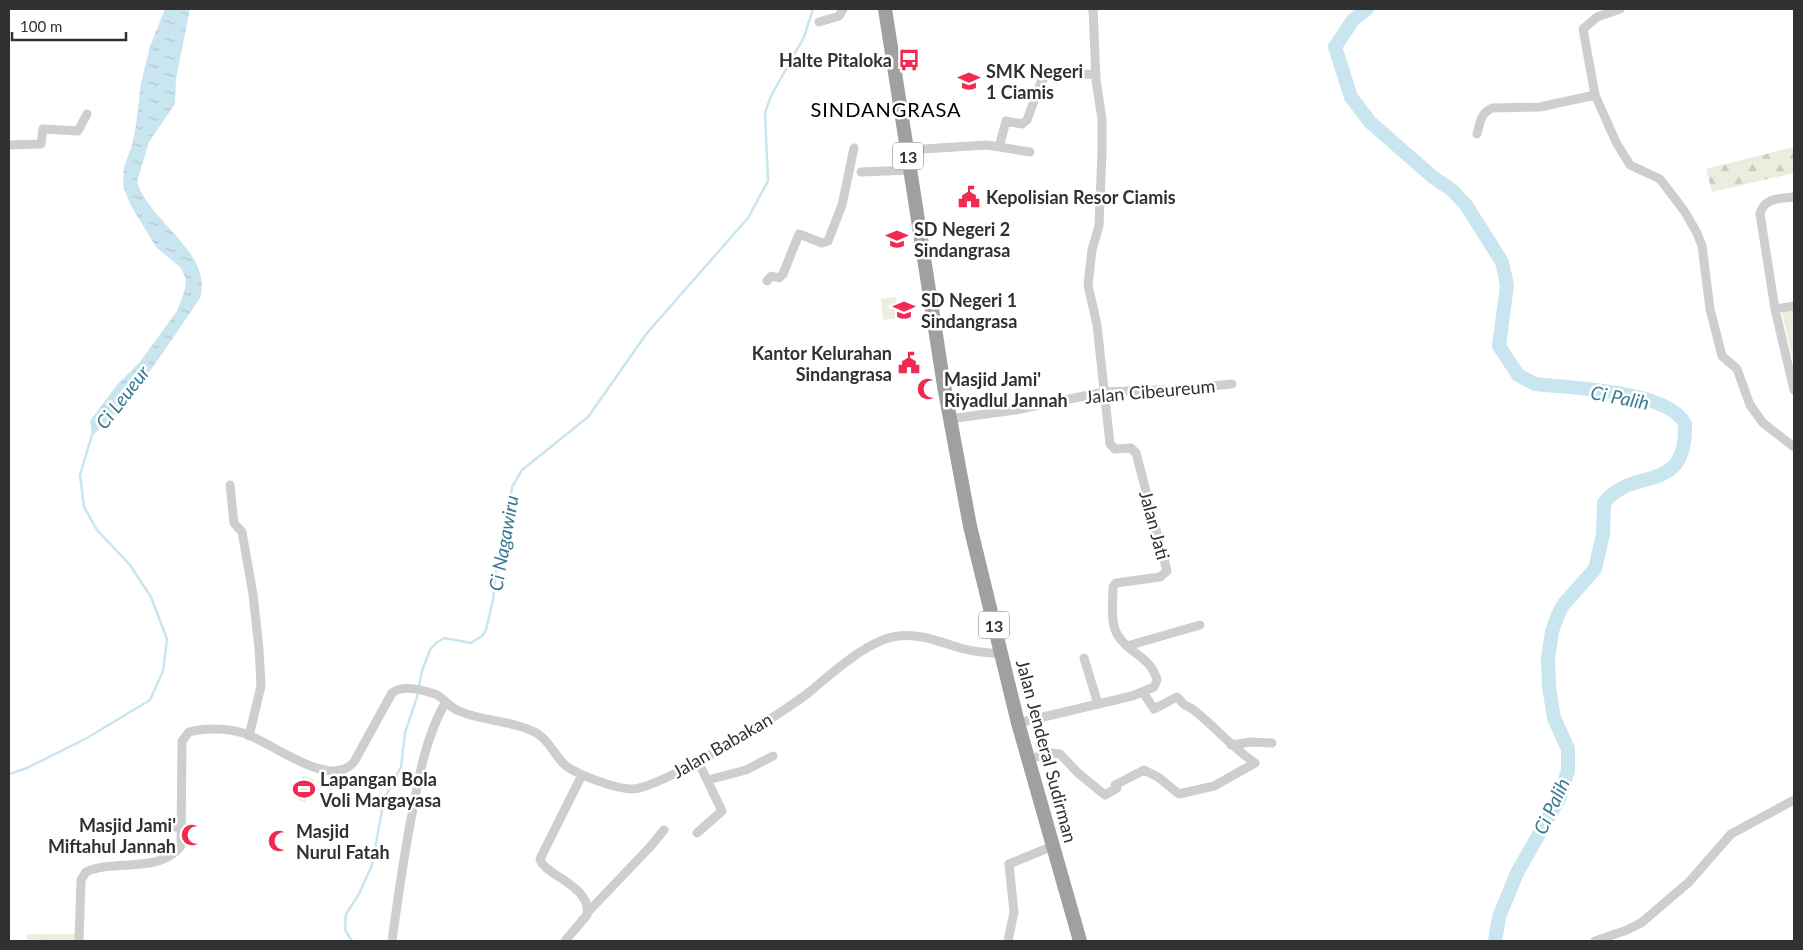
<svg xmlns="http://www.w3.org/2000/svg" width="1803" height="950" viewBox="0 0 1803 950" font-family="Lato,sans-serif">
	<defs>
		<pattern id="forest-firs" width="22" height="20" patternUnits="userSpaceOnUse" patternTransform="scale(1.25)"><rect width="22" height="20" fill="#e9eede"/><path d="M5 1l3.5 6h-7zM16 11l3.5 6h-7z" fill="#c8cdbf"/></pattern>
		<pattern id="water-ripples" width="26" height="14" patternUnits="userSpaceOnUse" patternTransform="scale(1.25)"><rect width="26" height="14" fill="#c9e5ef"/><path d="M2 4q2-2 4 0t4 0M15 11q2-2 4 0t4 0" fill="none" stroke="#adc5cd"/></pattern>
	</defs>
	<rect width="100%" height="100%" fill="#fff"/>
	<path fill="url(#forest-firs)" d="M1794,147V173L1712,192L1706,169Z
		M27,934H75V941H27Z"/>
	<path fill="#e9eede" d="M896,297L899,318L883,320L881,299Z
		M1794,311V366L1782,312Z
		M303,775L314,780L305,803L293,797Z"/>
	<path fill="url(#water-ripples)" d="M165,9H190L176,79L175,104L149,142L137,182C150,223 213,252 200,298C167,346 136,398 92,436L90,421L117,385L139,363L177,311L185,289L186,279L181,268L156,247L130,204L123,186L124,167L132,145L136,125L141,83L150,46Z"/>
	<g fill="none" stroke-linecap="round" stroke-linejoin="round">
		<path stroke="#c9e5ef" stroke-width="2.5" d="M9,774L27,768L87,738L150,700L163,671L167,639L151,597L130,565L97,530L84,507L80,475L92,435
			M352,941L345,930L346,914L359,894L372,865L384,799L401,767L405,733L417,697L422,671L430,650L436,643L444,638L471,643L482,636L486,630L493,600L498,555L507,520L512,487L522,470L588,417L647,333L748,218L768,181L765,113L771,96L804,37L813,9"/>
		<path stroke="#c9e5ef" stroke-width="14" d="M1367,9L1353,20L1335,47L1351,97L1370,122L1434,178L1452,190L1466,205L1502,262L1507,285L1499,346L1518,375L1535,384C1570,388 1668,390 1685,424C1687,497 1633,465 1604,503L1603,534L1595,569L1563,605L1558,615L1552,631L1548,659L1549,687L1554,718L1568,749V770L1560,797L1517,873L1499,917L1495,941"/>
		<path stroke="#cecece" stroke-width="9" d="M1620,9L1597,17L1583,29L1595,95L1616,142L1630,165L1660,179L1685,212L1697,233L1702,246L1710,309L1722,356L1737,369L1750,405L1763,423L1794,447
			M819,22L839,16L843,9
			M1477,134C1480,122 1481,113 1492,108L1540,107L1595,95
			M9,145L41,144L43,129L78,131L87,114
			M999,147L1006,121L1022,124L1027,120L1041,82L1047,75L1096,74
			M907,150L987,145L1030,152
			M861,172L910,170
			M1794,197C1780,199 1764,197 1760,214L1775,309L1794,390
			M767,281L771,276L779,278L783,274L799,234L822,243L828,241L842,205L854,148
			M1775,309L1794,306
			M949,419L1015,410L1104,392L1182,389L1232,384
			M230,485L234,523L242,532L253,594L259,649L261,686L249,736
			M1127,646L1200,625
			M1084,658L1098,704
			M1018,723L1132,696L1154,687L1157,680C1150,655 1128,654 1117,634C1110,621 1113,602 1113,587L1116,583L1160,577L1167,571L1136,453L1131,448L1115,449L1110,444L1097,325L1088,285L1092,250L1099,226L1102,151V119L1096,80L1093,9
			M1231,745L1251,742L1272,743
			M1028,759L1052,753L1060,754L1078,773L1105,795L1117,788L1115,785L1144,770L1158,777L1179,794L1214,786L1255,763C1233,748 1216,728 1195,711C1192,708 1188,707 1185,705C1181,703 1180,699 1177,697L1154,709L1143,692
			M708,780L746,770L773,756
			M158,829L183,826
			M697,833L722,811L698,761
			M588,912L649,848L664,830
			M79,941L81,880L86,872C115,858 158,875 181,846L182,741L189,732C205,728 227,728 243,733C270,741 330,791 354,762L392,693C402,684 423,690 435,694C442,696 448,707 459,711C484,722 514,720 538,734C549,741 554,754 563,763C573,774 617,789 632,789C660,789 789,710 813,689C833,672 870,639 898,636C921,633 942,643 964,649C976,652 988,653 1001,654
			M392,941C398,897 404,853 413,809C420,772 426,737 445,703
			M565,941L587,915C592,885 543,875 540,859L582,775
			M1008,941L1014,912L1009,864L1053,846
			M1595,941L1627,930L1641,923L1689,882L1731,834L1794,800"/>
		<path stroke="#a0a0a0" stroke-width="14" d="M885,9L944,386L970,526L1018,723L1080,941"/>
	</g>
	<defs>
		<g id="bus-bare" transform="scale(1.725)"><path d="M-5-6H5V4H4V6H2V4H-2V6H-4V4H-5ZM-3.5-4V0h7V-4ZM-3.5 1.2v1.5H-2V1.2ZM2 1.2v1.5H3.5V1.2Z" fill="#f02a53" stroke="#fff" stroke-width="2.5" paint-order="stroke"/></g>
		<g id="school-bare" transform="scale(1.725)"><path d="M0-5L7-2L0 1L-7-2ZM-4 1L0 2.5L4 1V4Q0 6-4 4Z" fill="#f02a53" stroke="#fff" stroke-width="2.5" paint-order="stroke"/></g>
		<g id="civic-bare" transform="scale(1.725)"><path d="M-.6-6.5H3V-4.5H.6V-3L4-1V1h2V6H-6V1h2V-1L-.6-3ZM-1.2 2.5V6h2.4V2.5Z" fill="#f02a53" stroke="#fff" stroke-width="2.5" paint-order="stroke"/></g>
		<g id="mosque-bare" transform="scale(1.725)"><path d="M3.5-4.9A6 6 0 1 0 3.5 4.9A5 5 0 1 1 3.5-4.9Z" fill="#f02a53" stroke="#fff" stroke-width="2.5" paint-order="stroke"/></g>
		<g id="stadium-bare" transform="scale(1.725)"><path d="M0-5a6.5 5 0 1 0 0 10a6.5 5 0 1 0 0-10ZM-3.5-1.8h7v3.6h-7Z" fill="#f02a53" stroke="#fff" stroke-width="2.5" paint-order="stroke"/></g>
	</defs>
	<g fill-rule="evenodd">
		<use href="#bus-bare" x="909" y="60"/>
		<use href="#school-bare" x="969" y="81"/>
		<use href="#civic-bare" x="969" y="197"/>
		<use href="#school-bare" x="897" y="239"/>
		<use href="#school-bare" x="904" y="310"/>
		<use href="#civic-bare" x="909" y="363"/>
		<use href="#mosque-bare" x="928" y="389"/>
		<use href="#stadium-bare" x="304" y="789"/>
		<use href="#mosque-bare" x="192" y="835"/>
		<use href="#mosque-bare" x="279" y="841"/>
	</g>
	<g text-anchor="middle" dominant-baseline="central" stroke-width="5" stroke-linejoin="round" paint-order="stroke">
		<g fill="#fff" stroke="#6f6f6f" stroke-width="1">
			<rect x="893" y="142.5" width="30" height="27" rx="4"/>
			<rect x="979" y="611.5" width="30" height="27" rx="4"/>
		</g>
		<g font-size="16" font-weight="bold" fill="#313131">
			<text x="908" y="156">13</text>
			<text x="994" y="625">13</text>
		</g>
		<g font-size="18" font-weight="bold" fill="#313131" stroke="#fff" text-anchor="start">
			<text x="892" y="60" text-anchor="end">Halte Pitaloka</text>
			<text x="986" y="71">SMK Negeri<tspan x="986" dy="21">1 Ciamis</tspan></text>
			<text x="986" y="197">Kepolisian Resor Ciamis</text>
			<text x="914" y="229">SD Negeri 2<tspan x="914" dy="21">Sindangrasa</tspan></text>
			<text x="921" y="300">SD Negeri 1<tspan x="921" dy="21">Sindangrasa</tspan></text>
			<text x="892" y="353" text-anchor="end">Kantor Kelurahan<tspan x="892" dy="21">Sindangrasa</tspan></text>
			<text x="944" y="379">Masjid Jami'<tspan x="944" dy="21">Riyadlul Jannah</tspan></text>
			<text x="320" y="779">Lapangan Bola<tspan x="320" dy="21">Voli Margayasa</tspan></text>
			<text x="176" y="825" text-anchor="end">Masjid Jami'<tspan x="176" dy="21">Miftahul Jannah</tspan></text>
			<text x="296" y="831">Masjid<tspan x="296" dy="21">Nurul Fatah</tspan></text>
		</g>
		<g font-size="18" fill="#313131" stroke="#fff">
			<text transform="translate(1150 391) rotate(-5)">Jalan Cibeureum</text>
			<text transform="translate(1155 525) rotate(75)">Jalan Jati</text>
			<text transform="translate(722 745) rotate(-30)">Jalan Babakan</text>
			<text transform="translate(1047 751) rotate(75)">Jalan Jenderal Sudirman</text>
		</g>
		<g font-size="19" font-style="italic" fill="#377a91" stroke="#fff">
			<text transform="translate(122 397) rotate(-52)">Ci Leueur</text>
			<text transform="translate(1620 397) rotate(11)">Ci Palih</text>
			<text transform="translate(503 543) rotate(-80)">Ci Nagawiru</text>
			<text transform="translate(1551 806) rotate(-65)">Ci Palih</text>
		</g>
		<g font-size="20" letter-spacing="1" fill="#000" stroke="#fff">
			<text x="886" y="109">SINDANGRASA</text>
		</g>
	</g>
	<rect width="1803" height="950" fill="none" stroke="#313131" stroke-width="20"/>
	<path d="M12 32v8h114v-8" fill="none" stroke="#313131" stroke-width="2.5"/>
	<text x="20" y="32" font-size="15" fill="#313131" stroke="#ffffff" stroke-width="4" paint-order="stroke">100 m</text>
</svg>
